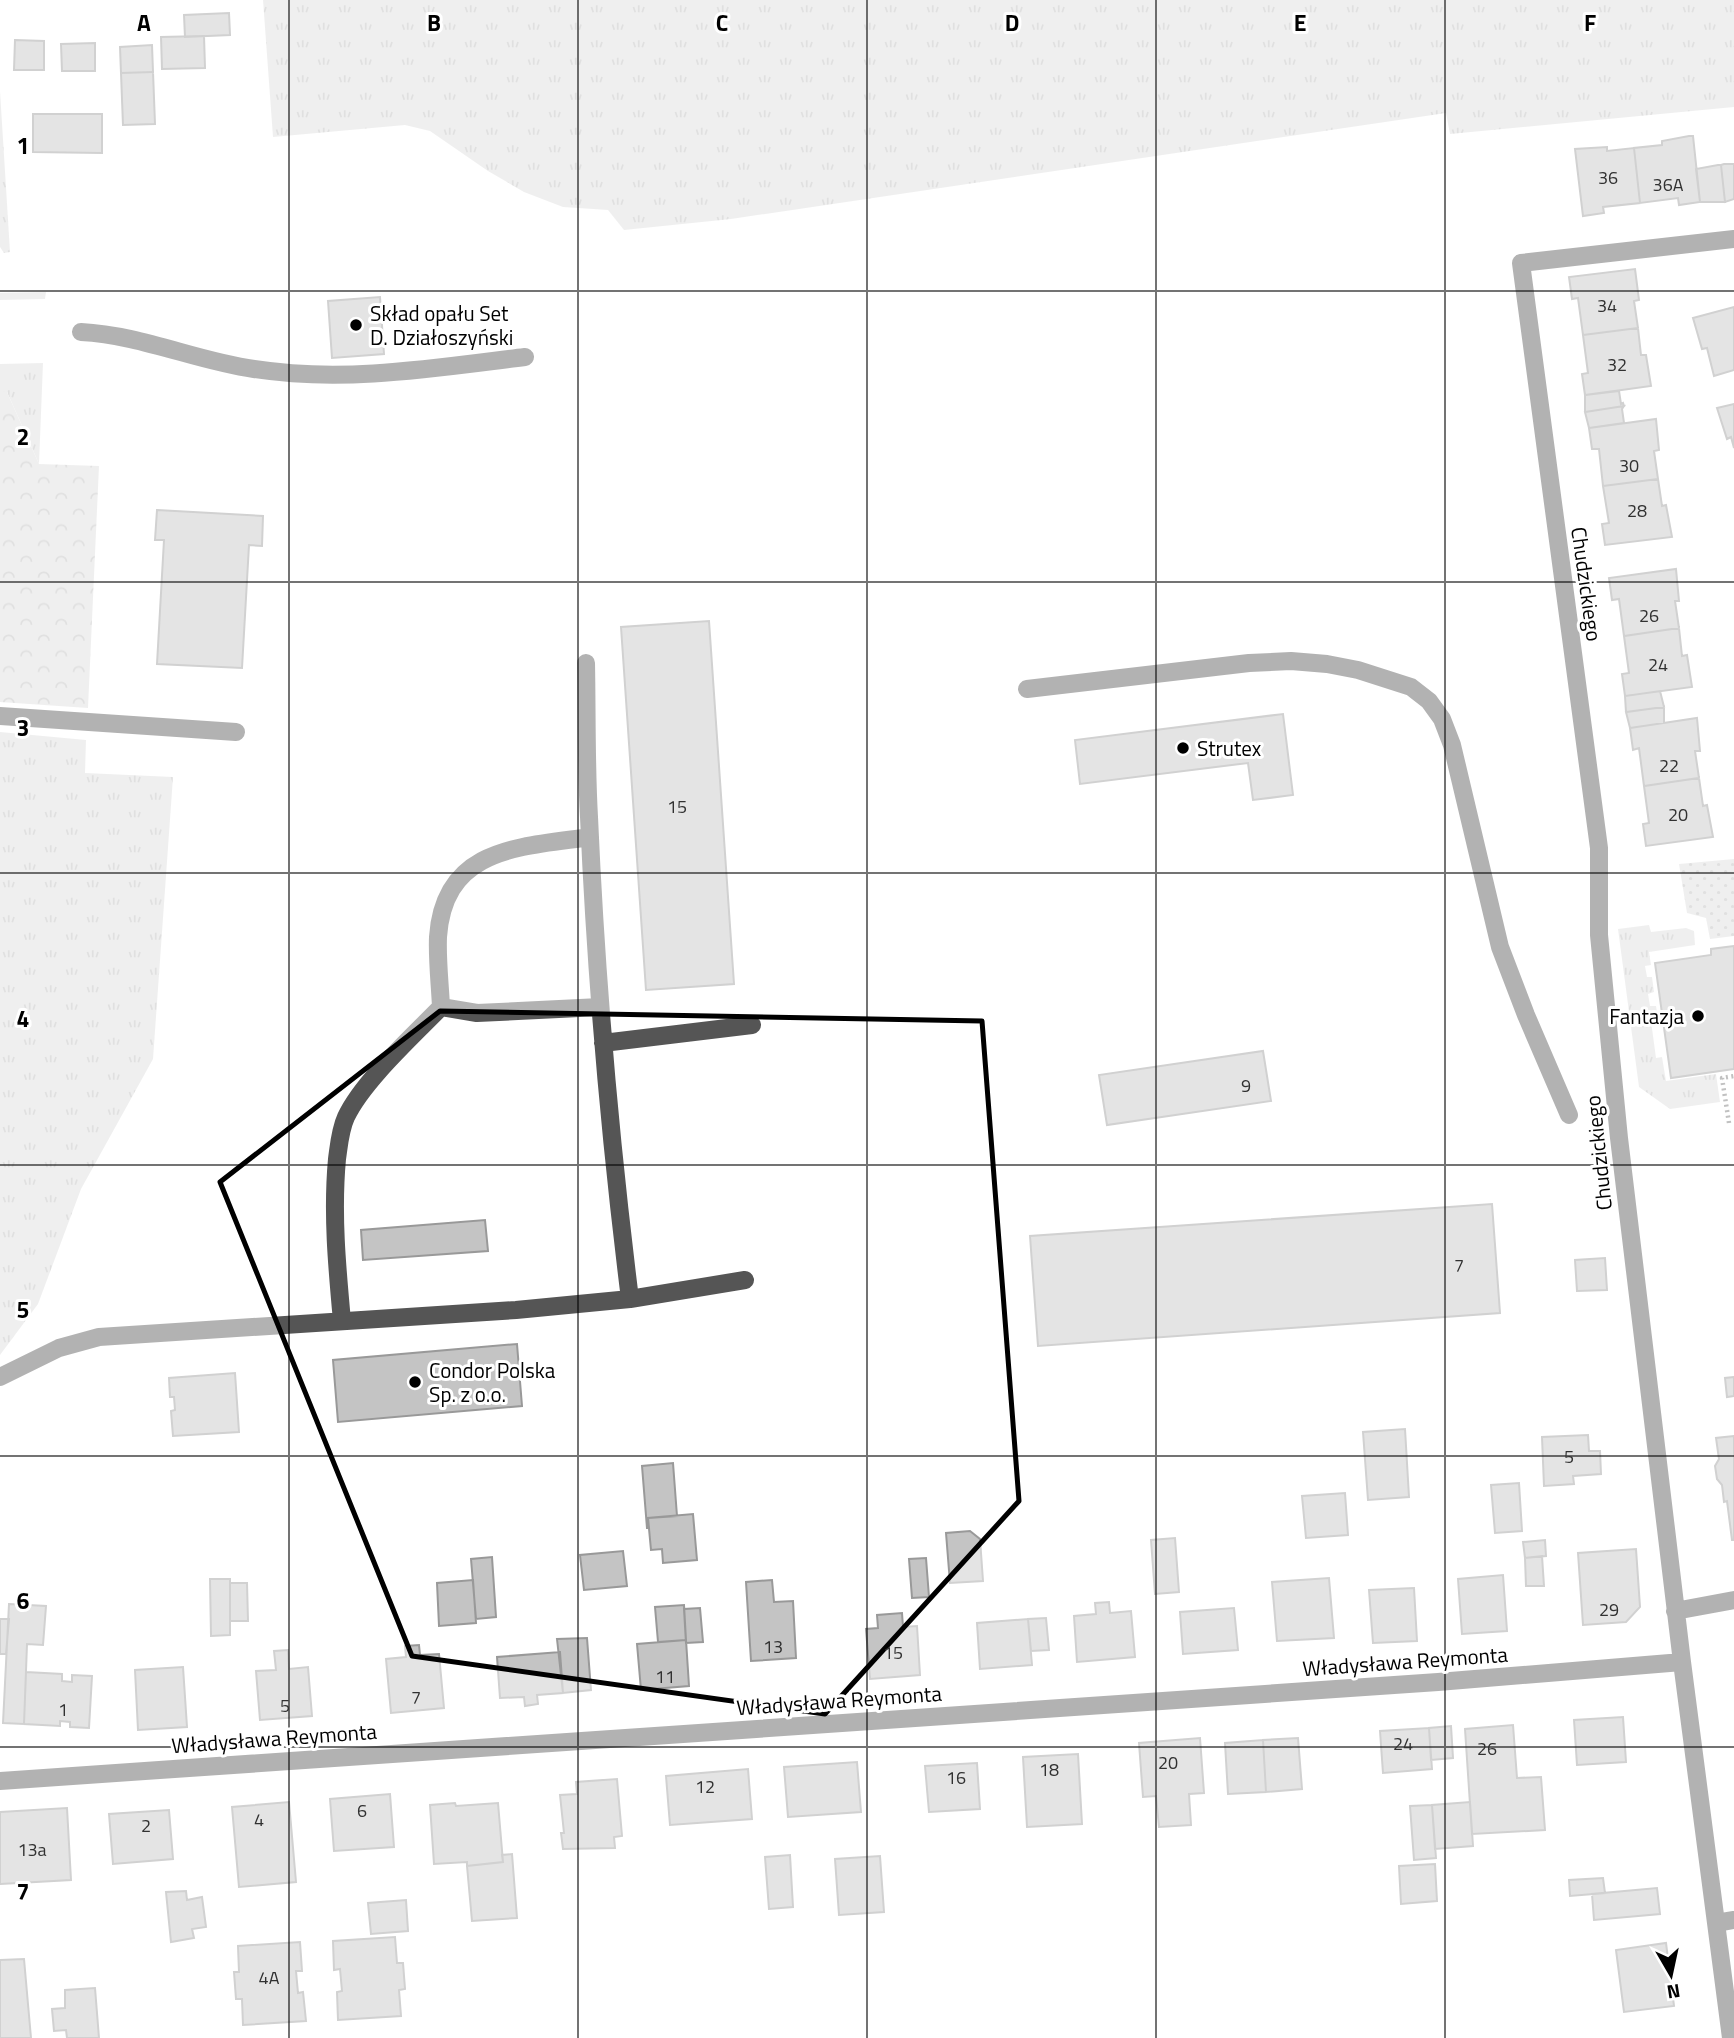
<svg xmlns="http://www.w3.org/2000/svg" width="1734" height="2038" viewBox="0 0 1734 2038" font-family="'Titillium Web',sans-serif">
	<defs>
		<pattern id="grass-tufts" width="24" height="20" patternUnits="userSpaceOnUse" patternTransform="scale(1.75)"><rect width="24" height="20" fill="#dcdcdc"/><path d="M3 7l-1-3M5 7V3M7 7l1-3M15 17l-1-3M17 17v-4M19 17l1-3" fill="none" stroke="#bbb"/></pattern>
		<pattern id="forest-crowns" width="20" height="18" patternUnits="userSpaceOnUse" patternTransform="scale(1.75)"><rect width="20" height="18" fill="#dcdcdc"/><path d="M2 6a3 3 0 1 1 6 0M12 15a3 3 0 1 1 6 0" fill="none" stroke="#bbb"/></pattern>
		<pattern id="park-dots" width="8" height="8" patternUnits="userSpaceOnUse" patternTransform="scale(1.75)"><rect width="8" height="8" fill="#dcdcdc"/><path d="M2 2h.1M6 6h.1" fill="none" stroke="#bbb" stroke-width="1.8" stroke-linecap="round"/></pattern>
	</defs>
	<rect width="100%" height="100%" fill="#fff"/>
	<path fill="url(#grass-tufts)" d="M263,0H1734V107L1450,134L1446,113L731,219L624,230L608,210L563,207L524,192L488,171L430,131L405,125L273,137Z
		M0,91L10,252L4,253L0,247Z
		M46,292L45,299L0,300V293Z
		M43,363L39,464L7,392H0V364Z
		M0,732L86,740L85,773L173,777L153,1059L81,1189L38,1304L0,1355Z
		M1649,925L1651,932L1686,928L1694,931L1695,945L1649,952L1651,965L1645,966L1647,977H1652L1654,992L1648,994L1650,1006H1656L1658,1019L1651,1021L1656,1058L1662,1057L1666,1081L1716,1074L1720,1102L1670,1109L1639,1087L1618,929Z"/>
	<path fill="url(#forest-crowns)" d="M0,392H7L39,464L99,466L88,708L0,702Z"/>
	<path fill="url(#park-dots)" d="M1734,859V936L1710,939L1706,918L1687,913L1679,864Z"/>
	<path fill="#c4c4c4" stroke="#999" stroke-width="2" d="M229,13L230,35L185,37L184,15Z
		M204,36L205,68L162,69L161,37Z
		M15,40L44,41V70H14Z
		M95,43V71H62L61,44Z
		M152,45L153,72L121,73L120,47Z
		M153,72L155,124L123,125L121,73Z
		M33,114H102V153L33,152Z
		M1689,136H1693L1700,202L1679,205L1678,198L1640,203L1634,148L1662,145V141Z
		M1607,147V151L1634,148L1640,203L1603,207L1604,213L1583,216L1575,149Z
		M1724,164H1734V199L1725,202L1721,165Z
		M1718,165H1721L1725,202H1700L1696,169Z
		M1635,269L1639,300L1634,301L1638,328L1583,335L1578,298L1572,299L1569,277Z
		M380,297L384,354L332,358L328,301Z
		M1734,307V370L1714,376L1707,348L1702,349L1693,318Z
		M1638,328L1641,355H1646L1651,386L1585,395L1582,374L1588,373L1583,335Z
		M1619,391L1621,404L1623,403L1624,406L1585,412V395Z
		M1734,404V448L1731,437L1727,439L1717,408Z
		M1624,406L1622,409L1624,423L1589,428L1585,412Z
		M1656,419L1659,450L1654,451L1658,479L1603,486L1599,449H1592L1589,428Z
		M1658,479L1662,506L1666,505L1672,537L1605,545L1602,524L1609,523L1603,486Z
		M157,510L263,516L262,546L249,545L242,668L157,664L164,540H155Z
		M1676,569L1679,601H1675L1679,628L1624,636L1619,599L1612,600L1609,578Z
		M709,621L734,984L646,990L621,627Z
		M1679,628L1682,656L1687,655L1692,687L1625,696L1622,674L1629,673L1624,636Z
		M1660,691L1664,707L1626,712L1625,696Z
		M1664,707V723L1630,728L1626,712Z
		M1283,714L1293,795L1253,800L1248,763L1080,784L1075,740Z
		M1697,718L1700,751H1695L1699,778L1644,786L1639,748L1633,750L1630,728Z
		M1699,778L1703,806L1707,805L1713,837L1646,846L1643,824L1649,823L1644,786Z
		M1734,946V1069L1671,1078L1655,963L1711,955V949Z
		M1263,1051L1271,1101L1107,1125L1099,1075Z
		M1492,1204L1500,1313L1038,1346L1030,1236Z
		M485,1220L488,1251L363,1260L361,1230Z
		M1605,1258L1607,1290L1577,1291L1575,1260Z
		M517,1344L522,1406L338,1422L333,1360Z
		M235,1373L239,1432L173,1436L171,1411L175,1410L174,1397H170L169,1378Z
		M1734,1377V1396L1727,1397L1725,1378Z
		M1405,1429L1409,1497L1368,1500L1363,1432Z
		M1588,1435L1589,1451H1600L1601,1474L1573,1476L1574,1484L1544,1486L1542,1437Z
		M1734,1436V1540H1732L1727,1501L1724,1502L1722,1485L1717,1479L1715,1466L1719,1459L1716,1438Z
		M673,1463L677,1516L648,1518L649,1528H647L642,1466Z
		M1519,1483L1522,1531L1495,1533L1491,1485Z
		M1345,1493L1348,1535L1306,1538L1302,1496Z
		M693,1514L697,1560L663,1563L662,1549L651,1550L648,1518Z
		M970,1531L980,1539L983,1581L950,1583L946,1533Z
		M1175,1538L1179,1592L1155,1594L1151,1540Z
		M1545,1540L1546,1556L1525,1558L1523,1542Z
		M1636,1549L1640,1607L1626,1622L1583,1625L1578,1553Z
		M623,1551L627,1586L584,1590L580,1555Z
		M1542,1556L1544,1586H1526L1525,1558Z
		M492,1557L496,1617L476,1619L471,1559Z
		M926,1558L929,1597L912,1598L909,1559Z
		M1503,1575L1507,1631L1462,1634L1458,1579Z
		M1329,1578L1334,1638L1277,1641L1272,1582Z
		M210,1579H230V1635L211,1636Z
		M473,1580L476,1623L439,1626L437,1583Z
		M772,1580L774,1602L793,1601L796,1658L751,1661L746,1582Z
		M230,1583H247L248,1621H230Z
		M1414,1588L1417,1641L1373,1643L1369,1590Z
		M1109,1602L1110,1613L1131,1611L1135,1657L1077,1662L1074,1616L1096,1614L1095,1603Z
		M9,1604L46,1606L43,1645L27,1644L24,1724L3,1723Z
		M684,1605L686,1640L658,1642L655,1607Z
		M700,1608L703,1642L686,1643L684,1609Z
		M1234,1608L1238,1650L1183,1654L1180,1612Z
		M902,1613L903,1627L917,1626L920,1675L870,1679L866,1629L878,1628L877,1615Z
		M1046,1618L1049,1650L1031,1651L1028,1619Z
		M0,1619H9L6,1654H0Z
		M1028,1619L1032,1665L980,1669L977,1623Z
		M587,1638L591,1690L563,1693L557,1639Z
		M686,1640L689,1686L641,1690L637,1644Z
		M419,1645L420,1655L439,1654L444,1708L391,1713L386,1659L406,1657L405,1646Z
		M288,1650L289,1669L308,1667L312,1716L260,1720L256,1671L276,1670L274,1651Z
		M560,1652L563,1693L537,1695L538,1704L525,1706L524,1697L500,1698L497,1657Z
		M183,1667L187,1727L138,1730L135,1670Z
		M26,1672L62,1674V1681L72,1682V1675L92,1676L89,1728L70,1727V1722L60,1721V1726L24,1724Z
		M1623,1717L1626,1762L1577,1765L1574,1720Z
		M1513,1725L1517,1778L1541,1777L1545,1830L1472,1834L1465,1729Z
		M1451,1726L1453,1758L1431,1760L1429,1728Z
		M1429,1728L1432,1769L1383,1773L1380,1731Z
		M1200,1738L1204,1793L1189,1794L1191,1825L1159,1827L1156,1796L1143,1797L1139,1743Z
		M1298,1738L1302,1789L1266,1792L1263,1740Z
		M1263,1740L1266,1792L1228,1794L1225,1743Z
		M1078,1754L1082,1824L1027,1827L1023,1757Z
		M857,1762L861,1812L788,1817L784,1767Z
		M977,1763L980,1809L929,1812L925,1766Z
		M748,1769L752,1819L670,1825L666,1776Z
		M617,1779L622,1836L614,1837L615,1848L563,1849L561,1833H564L560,1795L577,1794L576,1782Z
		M390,1794L394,1847L334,1851L330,1799Z
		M289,1802L296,1882L239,1887L232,1807Z
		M1470,1802L1473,1846L1435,1849L1432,1805Z
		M455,1803L456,1806L498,1803L503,1862L467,1866V1862L434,1864L430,1805Z
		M1432,1805L1436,1858L1414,1860L1410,1806Z
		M67,1808L71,1880L0,1884V1812Z
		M169,1810L173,1859L113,1864L109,1814Z
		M512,1854L517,1918L472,1921L467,1866L503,1862L502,1855Z
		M790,1855L793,1907L769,1909L765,1857Z
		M880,1856L884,1912L839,1915L835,1859Z
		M1435,1864L1437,1901L1401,1904L1399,1866Z
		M1603,1878L1605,1893L1570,1896L1569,1880Z
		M1657,1888L1660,1914L1594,1920L1592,1894Z
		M186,1891L187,1900L202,1897L206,1927L192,1929L194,1938L171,1942L166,1892Z
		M406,1900L408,1931L371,1934L368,1903Z
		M395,1937L397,1963H403L405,1989L399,1990L401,2016L338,2020L337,1992L342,1991L340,1969L334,1970L333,1941Z
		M300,1942L302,1971H296L298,1993L303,1992L306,2021L243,2025L242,1999H236L234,1972H239L238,1946Z
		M1666,1943L1674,2006L1624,2012L1616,1950Z
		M24,1959L31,2038H0V1960Z
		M95,1988L99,2038H67L66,2030L54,2031L52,2009L65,2008V1990Z"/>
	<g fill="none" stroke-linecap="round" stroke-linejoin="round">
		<path stroke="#777" stroke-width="4.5" stroke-dasharray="2 3.5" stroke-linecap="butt" d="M1729,1123L1722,1078L1734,1076"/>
		<path stroke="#555" stroke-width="18" d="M81,332C141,335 196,361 254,369C344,383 435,368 525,357
			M586,663C587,714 586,766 589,817C596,978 610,1139 630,1299
			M1027,689L1249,663L1291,661L1327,664L1358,670L1411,687L1429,701L1442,719L1452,745L1500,947L1526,1015L1569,1115
			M0,716L236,732
			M441,1007C440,984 437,960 438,937C444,847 520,847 590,837
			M603,1043L752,1025
			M342,1321C337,1267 332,1213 337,1159C339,1145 340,1130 346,1117C363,1081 413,1036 441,1007L477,1013L600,1007
			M0,1377L59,1348L99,1337L516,1310L630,1299L745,1280
			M1675,1611L1734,1600
			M0,1781L1438,1682L1682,1662
			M1716,1923L1734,1920
			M1731,2038L1682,1662L1619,1138L1599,935V848L1521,263L1734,239"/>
	</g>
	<path d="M0 0H1734V2038H0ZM440,1011L982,1021L1019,1501L825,1714L412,1656L220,1182Z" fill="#fff" fill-opacity=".55" fill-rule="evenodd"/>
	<path fill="none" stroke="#000" stroke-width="5" stroke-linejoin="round" d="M440,1011L982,1021L1019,1501L825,1714L412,1656L220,1182Z"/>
	<path fill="none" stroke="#000" stroke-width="2" stroke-opacity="0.55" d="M289,0V2038M578,0V2038M867,0V2038M1156,0V2038M1445,0V2038M0,291H1734M0,582H1734M0,873H1734M0,1165H1734M0,1456H1734M0,1747H1734"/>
	<g fill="#000" stroke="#fff" stroke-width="2.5">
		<circle cx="356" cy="325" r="7"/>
		<circle cx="1183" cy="748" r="7"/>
		<circle cx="1698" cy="1016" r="7"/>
		<circle cx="415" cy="1382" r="7"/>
	</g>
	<g text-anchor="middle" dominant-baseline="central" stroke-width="6" stroke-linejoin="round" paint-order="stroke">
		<g font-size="18" fill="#313131">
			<text x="1608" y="177">36</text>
			<text x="1668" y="184">36A</text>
			<text x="1607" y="305">34</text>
			<text x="1617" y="364">32</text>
			<text x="1629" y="465">30</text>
			<text x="1637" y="510">28</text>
			<text x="1649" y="615">26</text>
			<text x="1658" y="664">24</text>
			<text x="1669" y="765">22</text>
			<text x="677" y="806">15</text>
			<text x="1678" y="814">20</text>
			<text x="1246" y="1085">9</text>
			<text x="1459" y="1265">7</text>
			<text x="1569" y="1456">5</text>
			<text x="1609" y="1609">29</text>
			<text x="773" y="1646">13</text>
			<text x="893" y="1652">15</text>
			<text x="665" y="1676">11</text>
			<text x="416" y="1697">7</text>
			<text x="285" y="1705">5</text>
			<text x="63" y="1709">1</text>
			<text x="1403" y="1743">24</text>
			<text x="1487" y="1748">26</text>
			<text x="1168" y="1762">20</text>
			<text x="1049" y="1769">18</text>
			<text x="956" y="1777">16</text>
			<text x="705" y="1786">12</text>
			<text x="362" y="1810">6</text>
			<text x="259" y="1819">4</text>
			<text x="146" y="1825">2</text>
			<text x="32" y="1849">13a</text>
			<text x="269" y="1977">4A</text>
		</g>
		<g font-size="21" fill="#000" stroke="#fff" text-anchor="start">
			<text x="370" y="313">Skład opału Set<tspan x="370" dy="24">D. Działoszyński</tspan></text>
			<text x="1197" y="748">Strutex</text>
			<text x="1684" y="1016" text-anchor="end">Fantazja</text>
			<text x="429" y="1370">Condor Polska<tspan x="429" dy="24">Sp. z o.o.</tspan></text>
		</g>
		<g font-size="21" fill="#000" stroke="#fff">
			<text transform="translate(1587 584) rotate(82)">Chudzickiego</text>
			<text transform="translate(1598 1153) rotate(-96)">Chudzickiego</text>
			<text transform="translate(1405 1661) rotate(-4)">Władysława Reymonta</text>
			<text transform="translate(839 1700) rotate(-4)">Władysława Reymonta</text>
			<text transform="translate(274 1738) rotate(-4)">Władysława Reymonta</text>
		</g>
	</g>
	<g font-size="23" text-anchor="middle" font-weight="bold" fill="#000" stroke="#fff" stroke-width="6" stroke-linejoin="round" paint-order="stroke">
		<text x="144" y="31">A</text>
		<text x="434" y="31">B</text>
		<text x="722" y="31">C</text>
		<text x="1012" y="31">D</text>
		<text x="1300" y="31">E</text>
		<text x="1590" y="31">F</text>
		<text x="23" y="154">1</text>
		<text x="23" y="445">2</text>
		<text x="23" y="736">3</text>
		<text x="23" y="1027">4</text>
		<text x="23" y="1318">5</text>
		<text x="23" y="1609">6</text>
		<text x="23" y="1900">7</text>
	</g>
	<g transform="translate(1671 1975) rotate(171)" stroke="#ffffff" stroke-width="5" paint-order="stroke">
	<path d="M0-5L12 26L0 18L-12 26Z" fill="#000000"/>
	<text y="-10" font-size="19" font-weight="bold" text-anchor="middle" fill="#000000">N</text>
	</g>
</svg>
